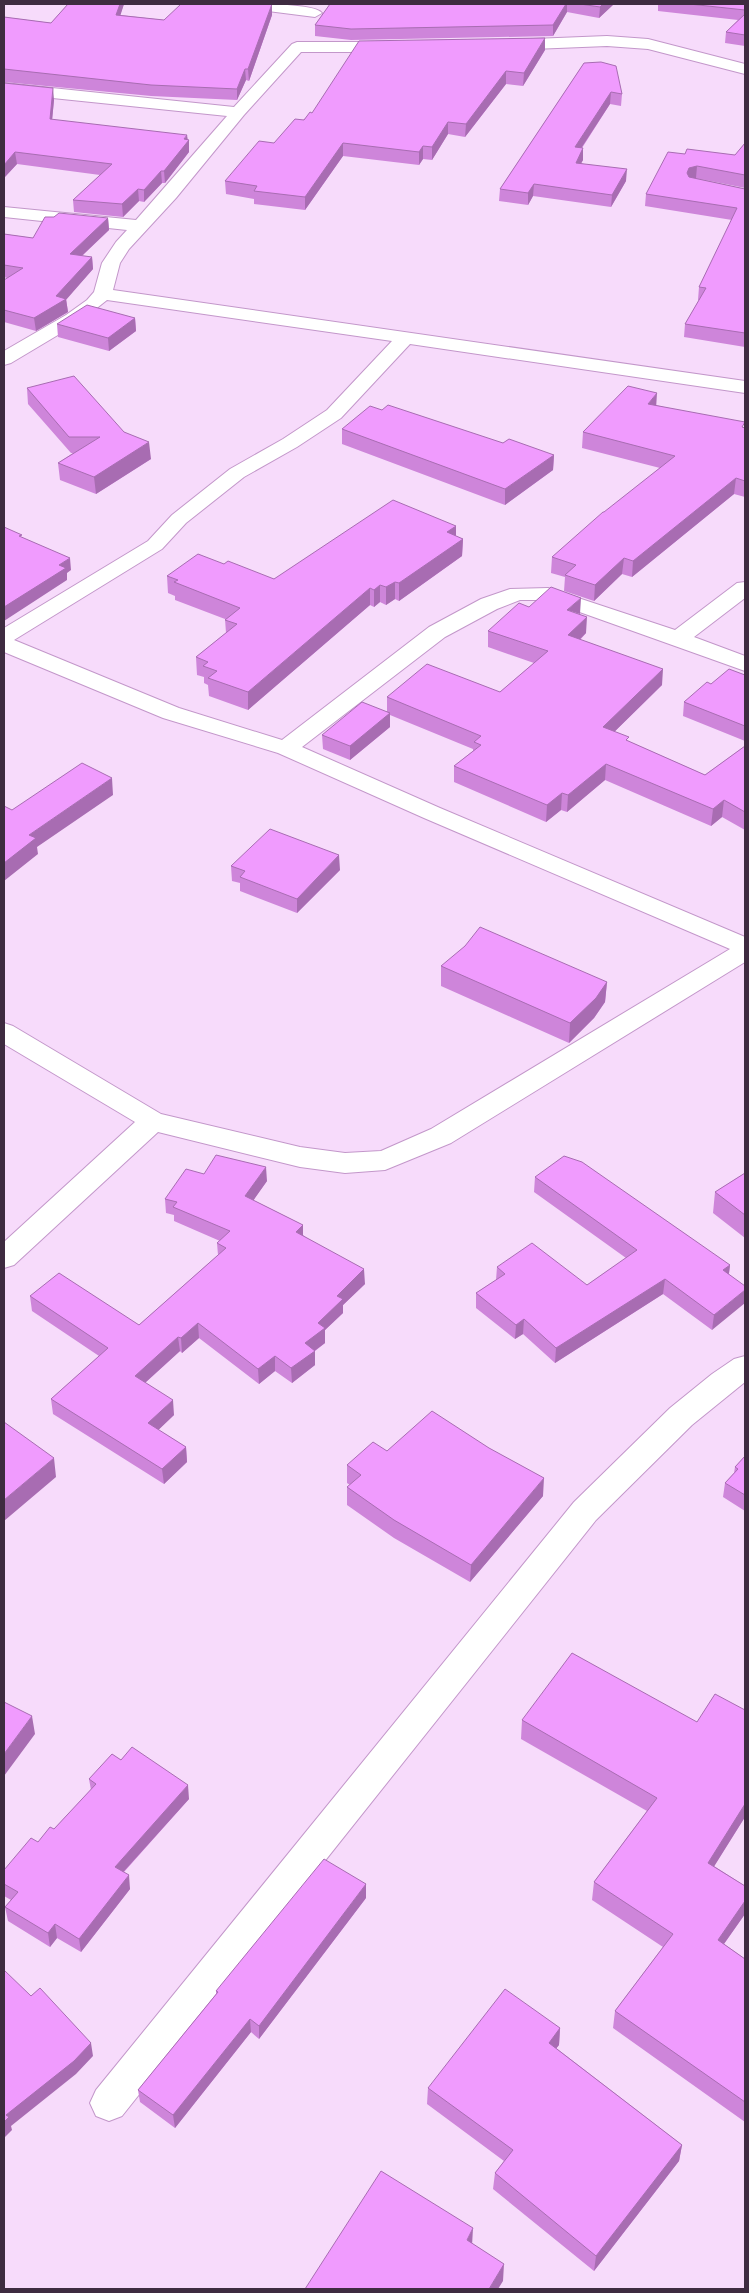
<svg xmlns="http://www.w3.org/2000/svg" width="749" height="2293" viewBox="0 0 749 2293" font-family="'DM Sans',sans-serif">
	<rect width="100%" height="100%" fill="#f7dbfb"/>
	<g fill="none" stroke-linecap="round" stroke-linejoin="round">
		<g stroke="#c397ca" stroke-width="2">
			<path id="street" d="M238,4C252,4 315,3 322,13L315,17L245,8L240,7Z
				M607,36L648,39L745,64V74L648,49L607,46L508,50L503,48L500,45L503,42L508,40Z
				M297,42H392L397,44L400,47L397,50L392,52H301L244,115L176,198L129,249L120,263L113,290L745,381V393L410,344L341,418L297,447L244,477L186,523L162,549L14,640L179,708L282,740L429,627L481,599L510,589L548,588L675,630L737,583L745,582V598L694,637L745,656V671L546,600H520L497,609L445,637L302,747L440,808L745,937V962L451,1143L385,1170L345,1173L300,1167L158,1132L14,1265L4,1268V1242L135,1122L4,1044V1023L13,1026L161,1114L300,1147L345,1153L381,1151L431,1129L730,949L424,818L278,753L163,718L4,652V628L148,541L172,515L230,469L283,439L327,410L392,341L107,300L78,323L11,363L4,365V351L66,315L87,300L94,292L102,263L116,242L127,230L4,217V207L136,220L227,116L4,93V83L234,107L292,44Z
				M745,1356V1382L692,1425L596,1520L122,2116L109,2121L96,2116L90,2103L96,2090L574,1502L670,1408L712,1374L734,1359Z"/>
		</g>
		<use href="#street" fill="#fff" fill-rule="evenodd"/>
	</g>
	<path fill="#ce85da" d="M68,4H124L120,15L164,20L272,15L249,81L246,80L237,100L151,96L4,82V17L51,23Z
		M330,4H614L599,18L567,12L553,36L351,40L315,36V25Z
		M658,4H745V46L725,43L726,32L738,20L658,11Z
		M545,50L523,86L506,84L465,137L448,134L432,160L423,159L419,165L343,156L305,210L254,204V199L226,194L225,181L274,143L312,113Z
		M584,63L622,94L621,106L610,104L582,148L583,160L581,163L626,181L611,207L533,196L528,205L499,201L500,189Z
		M4,83L54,100L52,120L189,140V152L165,183H162L144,202L139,201L123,217L74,212L73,200L100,175L17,164L4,178Z
		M745,143V188L695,178L745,189V347L684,337L685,324L699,300H698L699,287L732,220L645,206L646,194L685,154L735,155Z
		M54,217L108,218L109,230L82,256L92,257L93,269L66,299L68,312L36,331L4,322V280L7,278L4,277V234L33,238Z
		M135,318L136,331L109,351L58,337L57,324Z
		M27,388L124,432L151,459L96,494L60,480L58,463L73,453H71L28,404Z
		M656,405L745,428V497L734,494L632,577L622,574L594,601L564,591L565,577L551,573L552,557L660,468L582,448L583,432Z
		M382,410L503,443L554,455L553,470L505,505L342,444V429Z
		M456,526V536L463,539L462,556L399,601L395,599L386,605L380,602L374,607L370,605L248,710L209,696L208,685L204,683V677L197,675L196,657L226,633L225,619L175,600V596L168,593L167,576L224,564L274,579Z
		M529,607L580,614L586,633L580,640L662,685L614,732L628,741L705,775L745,746V830L722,817L711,826L605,780L567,812L561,810L546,822L454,782V766L473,751V749L390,715V727L350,760L323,749L322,735L387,711V697L500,692L534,663L488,647V631Z
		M745,675V741L683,716L684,702L711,684Z
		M231,866L340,870L297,913L240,891V883L232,881Z
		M441,966L607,982L605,1002L594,1018L569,1043L441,986Z
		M745,1173V1238L713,1213L715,1192Z
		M204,1174L267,1181L253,1200L303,1225V1235L365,1284L343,1305V1313L325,1330V1343L315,1351V1365L292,1383L275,1371L259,1384L199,1338L182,1353L180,1351L145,1383L174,1415L158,1430L186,1447L187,1462L164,1484L53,1414L51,1399L99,1356L32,1311L30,1296L139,1325L218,1255L217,1243L220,1241L174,1221V1215L166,1213L165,1199Z
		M535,1177L730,1265L729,1274L712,1330L663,1294L555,1363L523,1334L515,1339L476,1308V1293L496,1280L497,1267L587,1285L626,1258L534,1192Z
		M387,1451L543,1496L470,1582L394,1538L347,1505V1487L350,1485L347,1483V1465Z
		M745,1456V1511L723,1497L725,1483L734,1473L735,1467Z
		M745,1710V1817L714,1866L745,1886V1914L724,1944L745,1959V2122L613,2028L615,2011L663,1947L592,1900L594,1882L647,1811L521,1739L522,1720L697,1722Z
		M89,1779L189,1799L124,1872L130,1889L81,1952L57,1938L50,1947L8,1921L5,1907L11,1900L4,1896V1870L54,1829L91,1790Z
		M366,1898L259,2039L251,2032L175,2128L140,2102L138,2090L216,1994V1991Z
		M560,2028L559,2045L556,2048L682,2145L679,2161L594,2271L493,2189L495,2173L504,2161L427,2104L428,2088Z"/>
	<path fill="#a86cb2" d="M120,4H124L117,26L116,15Z
		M272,4V15L249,81L248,69Z
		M566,4H567V12L553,36V25Z
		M603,4H614L599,18L600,7Z
		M545,38V50L523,86L524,73Z
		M245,69L246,80L237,100V89Z
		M506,71V84L465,137L466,124Z
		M53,88L54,100L51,131L50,119Z
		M611,92L610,104L574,159L575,147Z
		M448,122V134L432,160V147Z
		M187,135L188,141L189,140V152L165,183L164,171Z
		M343,143V156L305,210V197Z
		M423,146V159L419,165V152Z
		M583,148V160L575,175L576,163Z
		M15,152L17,164L4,178V165Z
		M697,166L696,178L688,180L687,173L689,168Z
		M627,169L626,181L611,207L612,195Z
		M161,171L162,183L144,202V190Z
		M534,184L533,196L528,205V193Z
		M138,189L139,201L123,217L122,204Z
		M108,218L109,230L71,266L70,254Z
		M92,257L93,269L66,300V299L68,312L36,331L34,318L56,296Z
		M135,318L136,331L109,351L108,338Z
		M657,393L656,409L648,404Z
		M149,442L151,459L96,494L94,477Z
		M554,455L553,470L505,505V489Z
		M736,478L734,494L632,577L633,561Z
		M456,526V543L447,532Z
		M463,539L462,556L399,601V583Z
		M70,558L71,570L67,573V580L4,621V607L59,565Z
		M624,558L622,574L594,601L595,585Z
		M395,582V599L386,605V587Z
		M380,585V602L374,607V590Z
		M370,588V605L248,710V692Z
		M581,598L580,614L567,610Z
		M587,617L586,633L567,652L568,635Z
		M663,669L662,685L602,744L603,727Z
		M390,713V727L350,760V746Z
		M606,764L605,780L567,812L568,795Z
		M112,778L113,795L37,847L38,854L4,881V863L29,835Z
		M562,793L561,810L546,822L547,805Z
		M724,800L722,817L711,826L713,809Z
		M339,855L340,870L297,913V899Z
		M607,982L605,1002L594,1018L569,1043L570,1023Z
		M266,1167L267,1181L246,1211L245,1196Z
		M303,1225V1240L296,1232Z
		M730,1265L728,1280L723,1270Z
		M364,1269L365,1284L343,1305V1313L325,1330V1343L305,1358V1343L318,1323L337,1296Z
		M665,1279L663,1294L555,1363L556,1348Z
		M745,1290V1303L712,1330L714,1315Z
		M524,1319L523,1334L515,1339L516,1325Z
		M198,1323L199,1338L182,1353L181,1338Z
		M178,1337L180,1351L136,1391L135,1376Z
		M315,1351V1365L292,1383L291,1368Z
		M275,1356V1371L259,1384L258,1369Z
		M173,1400L174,1415L150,1438L148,1423Z
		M186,1447L187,1462L164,1484L162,1469Z
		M54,1458L56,1477L4,1521V1500Z
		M544,1478L543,1496L470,1582L471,1565Z
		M32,1716L35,1734L4,1776V1754Z
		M188,1785L189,1799L116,1880L115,1867Z
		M745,1804V1817L705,1881L708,1863Z
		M129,1875L130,1889L81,1952L79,1939Z
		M366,1884V1898L259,2039V2026Z
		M745,1901V1914L714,1958L718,1940Z
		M55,1924L57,1938L50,1947L48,1933Z
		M250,2019L251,2032L175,2128L173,2115Z
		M560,2028L559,2045L548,2059L549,2043Z
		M91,2043L93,2056L76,2074L11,2126L12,2130L4,2138V2122L6,2115Z
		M682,2145L679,2161L594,2271L596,2256Z
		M473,2228L472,2246L467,2240Z
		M504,2264L503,2281L498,2289H489Z"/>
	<path fill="#f09bfe" stroke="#a86cb2" d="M68,4H120L116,15L164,20L181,4H272L248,69H245L237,89L151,85L4,69V17L51,23Z
		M330,4H566L553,25L351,29L315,25Z
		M580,4H603L600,7Z
		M689,4H745V10Z
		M745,14V35L726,32Z
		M545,38L524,73L506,71L466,124L448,122L432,147L423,146L419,152L343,143L305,197L254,191L257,186L225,181L259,141L274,143L295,119L304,120L310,112L312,113L359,41Z
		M601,62L616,66L622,94L611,92L575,147L583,148L576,163L627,169L612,195L534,184L528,193L500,189L584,63Z
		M4,83L53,88L50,119L187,135L184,139L189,140L164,171H161L144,190L138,189L122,204L73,200L112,164L15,152L4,165Z
		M745,143V175L697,166L689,168L687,173L689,177L745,189V333L685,324L706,288L699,287L737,208L646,194L668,152L685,154L687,149L735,155Z
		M59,213L108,218L70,254L92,257L56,296L66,299L34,318L4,310V280L23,268L4,265V234L33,238L45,217H54Z
		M87,305L135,318L108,338L57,324Z
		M74,376L124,432L149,442L94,477L58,463L100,437H69L27,388Z
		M628,386L657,393L648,404L745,422L742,427L745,428V481L736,478L633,561L624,558L595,585L565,575L576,565L552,557L603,512H604L675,456L583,432Z
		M388,405L503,443L509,439L554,455L505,489L342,429L370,406L382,410Z
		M393,500L456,526L447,532L463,539L399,583L395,582L386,587L380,585L374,590L370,588L248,692L208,678L217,671L203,666L208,662L196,657L237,624L225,620L240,608L174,582L178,580L167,576L198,554L224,564L228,561L274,579Z
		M4,527L22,535L19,536L70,558L59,565L66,568L4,607Z
		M551,587L581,598L567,610L587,617L568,635L663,669L603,727L629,737L626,740L705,775L745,746V812L724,800L713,809L606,764L568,795L562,793L547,805L454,766L481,745L474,742L481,736L387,697L427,664L500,692L548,651L488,631L519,603L529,607Z
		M729,669L745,675V726L684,702L707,682L711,684Z
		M362,702L390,713L350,746L322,735Z
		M82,763L112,778L29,835L36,838L4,863V806L12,810Z
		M270,829L339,855L297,899L240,877L245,871L231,866Z
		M480,927L607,982L596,998L570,1023L441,966L465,946Z
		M216,1155L266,1167L245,1196L303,1225L296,1232L364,1269L337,1296L343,1299L318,1323L325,1328L305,1343L315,1351L291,1368L275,1356L258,1369L198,1323L181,1338L178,1337L135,1376L173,1400L148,1423L186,1447L162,1469L51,1399L108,1348L30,1296L59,1273L139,1325L226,1248L217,1243L230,1231L173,1207L177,1202L165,1199L186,1169L204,1174Z
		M564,1156L582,1162L730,1265L723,1270L745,1286V1290L714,1315L665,1279L556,1348L524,1319L516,1325L476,1293L505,1274L497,1267L532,1243L587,1285L637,1250L535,1177Z
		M745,1173V1215L715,1192Z
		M432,1411L489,1448L544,1478L471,1565L394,1520L347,1487L361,1475L347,1465L373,1442L387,1451Z
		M4,1422L54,1458L4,1500Z
		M745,1456V1495L725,1483L738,1469L735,1467Z
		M572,1653L697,1722L715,1694L745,1710V1804L708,1863L745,1886V1901L718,1940L745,1959V2102L615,2011L673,1934L594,1882L657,1798L522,1720Z
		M4,1702L32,1716L4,1754Z
		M132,1747L188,1785L115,1867L129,1875L79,1939L55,1924L48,1933L5,1907L18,1892L4,1884V1870L31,1838L38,1842L50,1827L54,1829L96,1784L89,1779L112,1754L121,1760Z
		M324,1859L366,1884L259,2026L250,2019L173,2115L138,2090L218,1992L216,1991Z
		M4,1970L31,1996L40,1988L91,2043L74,2061L6,2115L9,2117L4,2122Z
		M505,1989L560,2028L549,2043L682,2145L596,2256L495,2173L513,2150L428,2088Z
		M381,2171L473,2228L467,2240L504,2264L489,2289H305Z"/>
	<rect width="749" height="2293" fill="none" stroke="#3e2b40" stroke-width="10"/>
</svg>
